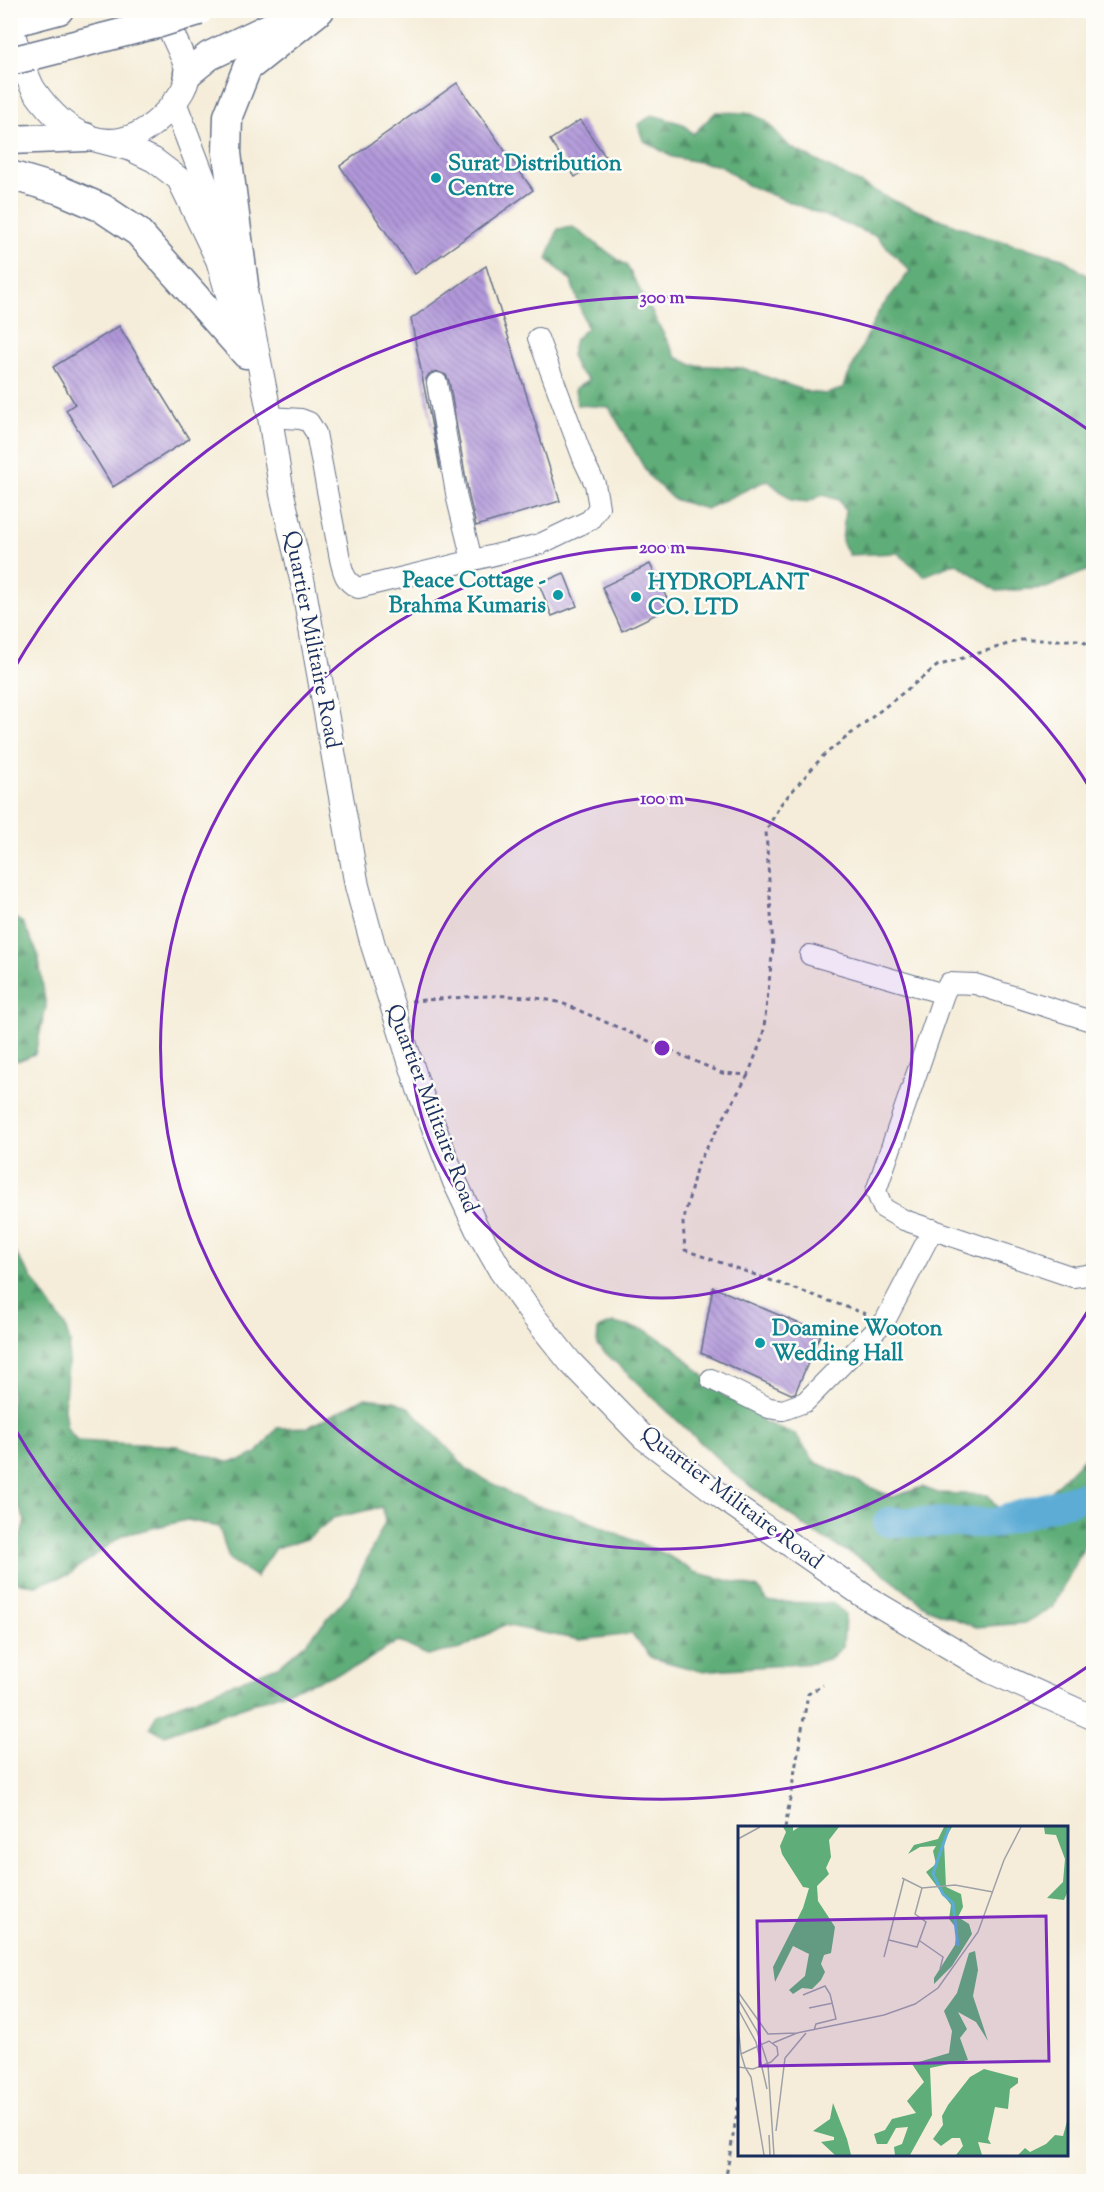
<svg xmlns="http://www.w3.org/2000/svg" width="1104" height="2192" viewBox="0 0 1104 2192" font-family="'Sorts Mill Goudy',serif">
	<defs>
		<pattern id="forest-firs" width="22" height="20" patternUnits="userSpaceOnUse" patternTransform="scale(1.5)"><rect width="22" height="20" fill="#5fad78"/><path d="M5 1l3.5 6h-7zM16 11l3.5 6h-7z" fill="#4e8d66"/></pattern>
		<pattern id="building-back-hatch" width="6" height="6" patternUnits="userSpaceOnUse" patternTransform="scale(1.5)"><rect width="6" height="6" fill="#b299da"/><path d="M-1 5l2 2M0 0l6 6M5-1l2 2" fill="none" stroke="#907db4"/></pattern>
	</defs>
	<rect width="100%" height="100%" fill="#fdfcf7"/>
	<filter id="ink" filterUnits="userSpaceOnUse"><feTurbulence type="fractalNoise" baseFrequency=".0167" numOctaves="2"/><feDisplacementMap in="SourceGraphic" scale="12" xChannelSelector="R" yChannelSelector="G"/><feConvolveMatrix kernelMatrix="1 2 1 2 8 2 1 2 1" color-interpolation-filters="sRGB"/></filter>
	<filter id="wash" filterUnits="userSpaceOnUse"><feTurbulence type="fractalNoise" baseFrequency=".008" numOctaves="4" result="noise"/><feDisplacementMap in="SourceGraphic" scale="24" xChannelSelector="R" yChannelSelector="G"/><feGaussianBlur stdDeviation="1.35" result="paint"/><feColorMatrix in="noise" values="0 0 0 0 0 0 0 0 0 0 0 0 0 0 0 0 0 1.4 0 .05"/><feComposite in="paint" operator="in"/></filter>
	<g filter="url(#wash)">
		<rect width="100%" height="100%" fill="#f5edd9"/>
		<path fill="url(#forest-firs)" stroke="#3d6e6b" stroke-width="1.5" d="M716,112L749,113L765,120L790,147L894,201L980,235L1062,258L1093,280V568L1046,588L997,591L956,563L924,576L898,553L849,555L842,541L845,510L839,500L823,495L807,502L791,500L767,480L706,509L673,499L649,476L609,407L577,405L575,389L589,380L577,370L571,355L575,339L587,328L571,281L547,259L558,229L573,227L627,266L676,357L692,365L743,368L808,392L826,394L842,389L879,311L910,271L876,236L747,185L721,166L672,157L643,140L638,125L652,115L683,124L693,134Z
			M10,915L23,923L38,954L46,1007L35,1054L18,1061L11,1057Z
			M11,1247L65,1326L70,1343L64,1409L67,1428L77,1441L178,1446L227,1462L242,1460L257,1453L277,1428L309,1427L364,1398L395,1401L410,1408L468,1470L527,1503L574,1515L667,1555L694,1572L758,1588L768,1602L833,1603L845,1614L843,1646L831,1658L814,1663L700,1671L652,1658L632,1634L580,1640L504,1625L461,1649L427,1655L398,1641L356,1667L164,1735L150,1727L157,1713L280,1665L306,1643L351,1592L385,1522L382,1507L333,1518L307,1539L275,1548L256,1577L229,1559L219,1527L187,1520L123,1535L68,1575L36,1585L20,1583L11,1578V1547L20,1537L25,1521L11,1489Z
			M613,1323L645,1330L675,1348L724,1396L753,1409L764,1422L795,1434L815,1462L892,1497L922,1487L938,1493L988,1495L998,1508L1014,1512L1044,1498L1090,1452H1093V1531L1052,1608L1025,1623L976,1627L929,1609L875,1567L816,1534L733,1473L597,1345L598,1329Z"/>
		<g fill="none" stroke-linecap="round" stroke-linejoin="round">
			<path stroke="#5cacd6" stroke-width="30" d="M888,1522L994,1523L1094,1493"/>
		</g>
		<g id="blocks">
			<path fill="url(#building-back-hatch)" d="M457,83L533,190L415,274L340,166Z
				M580,120L605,156L575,177L550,140Z
				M486,266L560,501L476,526L469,497L449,381L446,375L436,371L429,374L426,379L440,469L411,319Z
				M119,326L189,439L113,487L66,410L75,404L53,367Z
				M650,564L671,607L622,631L602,587Z
				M564,573L577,606L552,616L539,584Z
				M713,1287L821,1333L795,1393L791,1394L701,1353Z"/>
		</g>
	</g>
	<g filter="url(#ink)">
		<use href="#blocks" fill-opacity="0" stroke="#677289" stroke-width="1.5"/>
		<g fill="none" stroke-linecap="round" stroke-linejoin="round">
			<g stroke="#677289" stroke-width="22">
				<path id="minor" d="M437,383L457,499L472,560
					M270,417L301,419L309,422L316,433L340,559C343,572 345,582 358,588L540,544L590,520L599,507L595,484L584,461L538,338
					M810,955L944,994L949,983L975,984L1094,1022
					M944,994L876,1191L883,1208L904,1220L1073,1277L1094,1274
					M711,1379L769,1408L783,1410L805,1402L885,1321L933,1229"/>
			</g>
			<g stroke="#677289" stroke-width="26">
				<path id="major" d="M10,26C16,42 26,78 34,90C66,136 112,162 159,119C170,109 188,89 188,73C188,66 166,21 161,10
					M174,102L244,285L270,417L282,494L303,584L357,886L373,945L419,1089L455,1182L477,1229L501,1271L534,1317L570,1362L643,1437L723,1498L867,1598L990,1671L1094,1718
					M85,137L131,149L154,160L179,179L218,260L240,336"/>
			</g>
			<g stroke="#677289" stroke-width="31">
				<path id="highway" d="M10,23L59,10
					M31,56L157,24
					M188,73L209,56L296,15
					M10,140L85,137
					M10,175L60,190L102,208L138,232L246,354
					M244,285L227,153L228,116L247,68L320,10"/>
			</g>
			<path stroke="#677289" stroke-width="3" stroke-dasharray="4.5 4.5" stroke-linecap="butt" d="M411,1001C463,998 511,990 562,1003L722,1073L748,1075L763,1036L773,947L766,831L780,805L824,755L937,666L1021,640H1077L1094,646
				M748,1075L697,1165L683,1223L685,1250L866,1314
				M785,1828L808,1694L823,1685
				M725,2182L740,2096"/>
			<use href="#minor" stroke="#fff" stroke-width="20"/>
			<use href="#major" stroke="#fff" stroke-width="24"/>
			<use href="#highway" stroke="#fff" stroke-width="28"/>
			<g stroke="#677289" stroke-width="31" stroke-linecap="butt">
				<path id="highway-bridge" d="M157,24L199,11
					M10,61L31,56"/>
			</g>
			<use href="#highway-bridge" stroke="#fff" stroke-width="28"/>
		</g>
	</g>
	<circle cx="662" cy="1048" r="250" fill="#7b2cbf" fill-opacity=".12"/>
	<g fill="none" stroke="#7b2cbf" stroke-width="3">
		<circle cx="662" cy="1048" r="250"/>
		<path d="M1091 1306A501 501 0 1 1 1091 790"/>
		<path d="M1093 1663A751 751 0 0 1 12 1424M12 672A751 751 0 0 1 1093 433"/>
	</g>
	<g fill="#0f9aa8" stroke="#fdfcf7" stroke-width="2">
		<circle cx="436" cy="178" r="6"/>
		<circle cx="558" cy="595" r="6"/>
		<circle cx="636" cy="597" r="6"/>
		<circle cx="760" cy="1343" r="6"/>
	</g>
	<g text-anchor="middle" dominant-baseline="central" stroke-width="5" stroke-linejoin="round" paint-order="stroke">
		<g font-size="22" font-weight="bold" fill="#0d838f" stroke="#fdfcf7" text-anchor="start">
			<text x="448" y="165">Surat Distribution<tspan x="448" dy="25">Centre</tspan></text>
			<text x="546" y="582" text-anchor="end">Peace Cottage -<tspan x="546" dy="25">Brahma Kumaris</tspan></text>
			<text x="648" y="584">HYDROPLANT<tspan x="648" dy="25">CO. LTD</tspan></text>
			<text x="772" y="1330">Doamine Wooton<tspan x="772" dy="25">Wedding Hall</tspan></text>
		</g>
		<g font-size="22" fill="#1b2f5e" stroke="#fdfcf7">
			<text transform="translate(311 640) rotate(79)">Quartier Militaire Road</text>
			<text transform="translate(431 1109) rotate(69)">Quartier Militaire Road</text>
			<text transform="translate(731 1499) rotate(37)">Quartier Militaire Road</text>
		</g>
	</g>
	<g transform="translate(738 1826)">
		<rect width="330" height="330" fill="#f5edd9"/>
		<path d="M45,1H55V5L61,1H101L91,14L93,31L88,42L91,48L79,60L80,75L97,101L93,127L86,129L83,138L87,146L83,154L74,163L64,162L55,168L51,164L67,150L71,128L55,120L37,156L35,141L65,82L71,62L65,61L44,28L42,20L48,6ZM206,1H214L206,15L208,61L223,68L225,81L220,91L231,98L234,108L214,140L196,158V152L217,119L219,103L211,93L213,79L188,46L198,38L195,25L198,20L182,21L170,28L176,19L200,13ZM306,1H330V65L326,74L309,72L325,56L327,33L318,9L307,8ZM237,125L240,144L235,170L250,215L238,196L220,186L229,203L222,212L230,234L192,242L194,289L172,329H157L156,321L164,318L170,301L158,302L149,318H139L136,308L147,304L154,293L178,287L169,275L186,256L174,238L211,227L214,205L206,185L219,167L231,127ZM246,243L280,252V257L272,263L270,283L257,281L250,313L253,318L240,316L244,329H218L225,320L222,312H214L203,320L195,313L205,299L204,290L210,279L232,251ZM95,277L109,313L113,329H97L83,316L96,314V311L75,305L92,293ZM330,292V329H280L287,322L292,326L308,318L317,309L325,310Z" fill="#5fad78"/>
		<path fill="none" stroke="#5cacd6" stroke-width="3" d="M211,1L195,48L205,68L215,77L220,120"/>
		<path fill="none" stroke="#9ea1a8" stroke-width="1.5" d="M0,13L22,1M164,52L184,62L217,59L255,66M151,114L179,121L188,96L177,88L184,62M182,115L205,131L202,143M146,131L166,53M0,166L30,208L59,207M65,169L87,160L92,168L98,193L78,198L76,204M0,173L19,205L30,239L36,329M71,182L95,177M0,183L18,216L29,263M0,198L3,228M35,217L59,207L146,189L177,178L200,162L240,106L266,34L283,1M0,241L15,243L33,236L40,229L39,221L31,215L3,228L7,241M7,241L13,251L26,329M38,305L47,232L68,207M31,309L32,329"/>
		<path fill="#7b2cbf" fill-opacity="0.15" stroke="#7b2cbf" stroke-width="3" d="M308,90L311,235L22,240L19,95Z"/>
		<rect width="330" height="330" fill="none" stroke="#1b2f5e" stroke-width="3"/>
	</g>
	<circle cx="662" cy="1048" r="9" fill="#7b2cbf" stroke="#fdfcf7" stroke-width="3"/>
	<g font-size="18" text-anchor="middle" font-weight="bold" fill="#7b2cbf" stroke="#fdfcf7" stroke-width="5" stroke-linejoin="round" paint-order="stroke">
		<text x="662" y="303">300 m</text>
		<text x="662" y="553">200 m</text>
		<text x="662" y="804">100 m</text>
	</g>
	<rect width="1104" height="2192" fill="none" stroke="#fdfcf7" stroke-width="36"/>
</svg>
